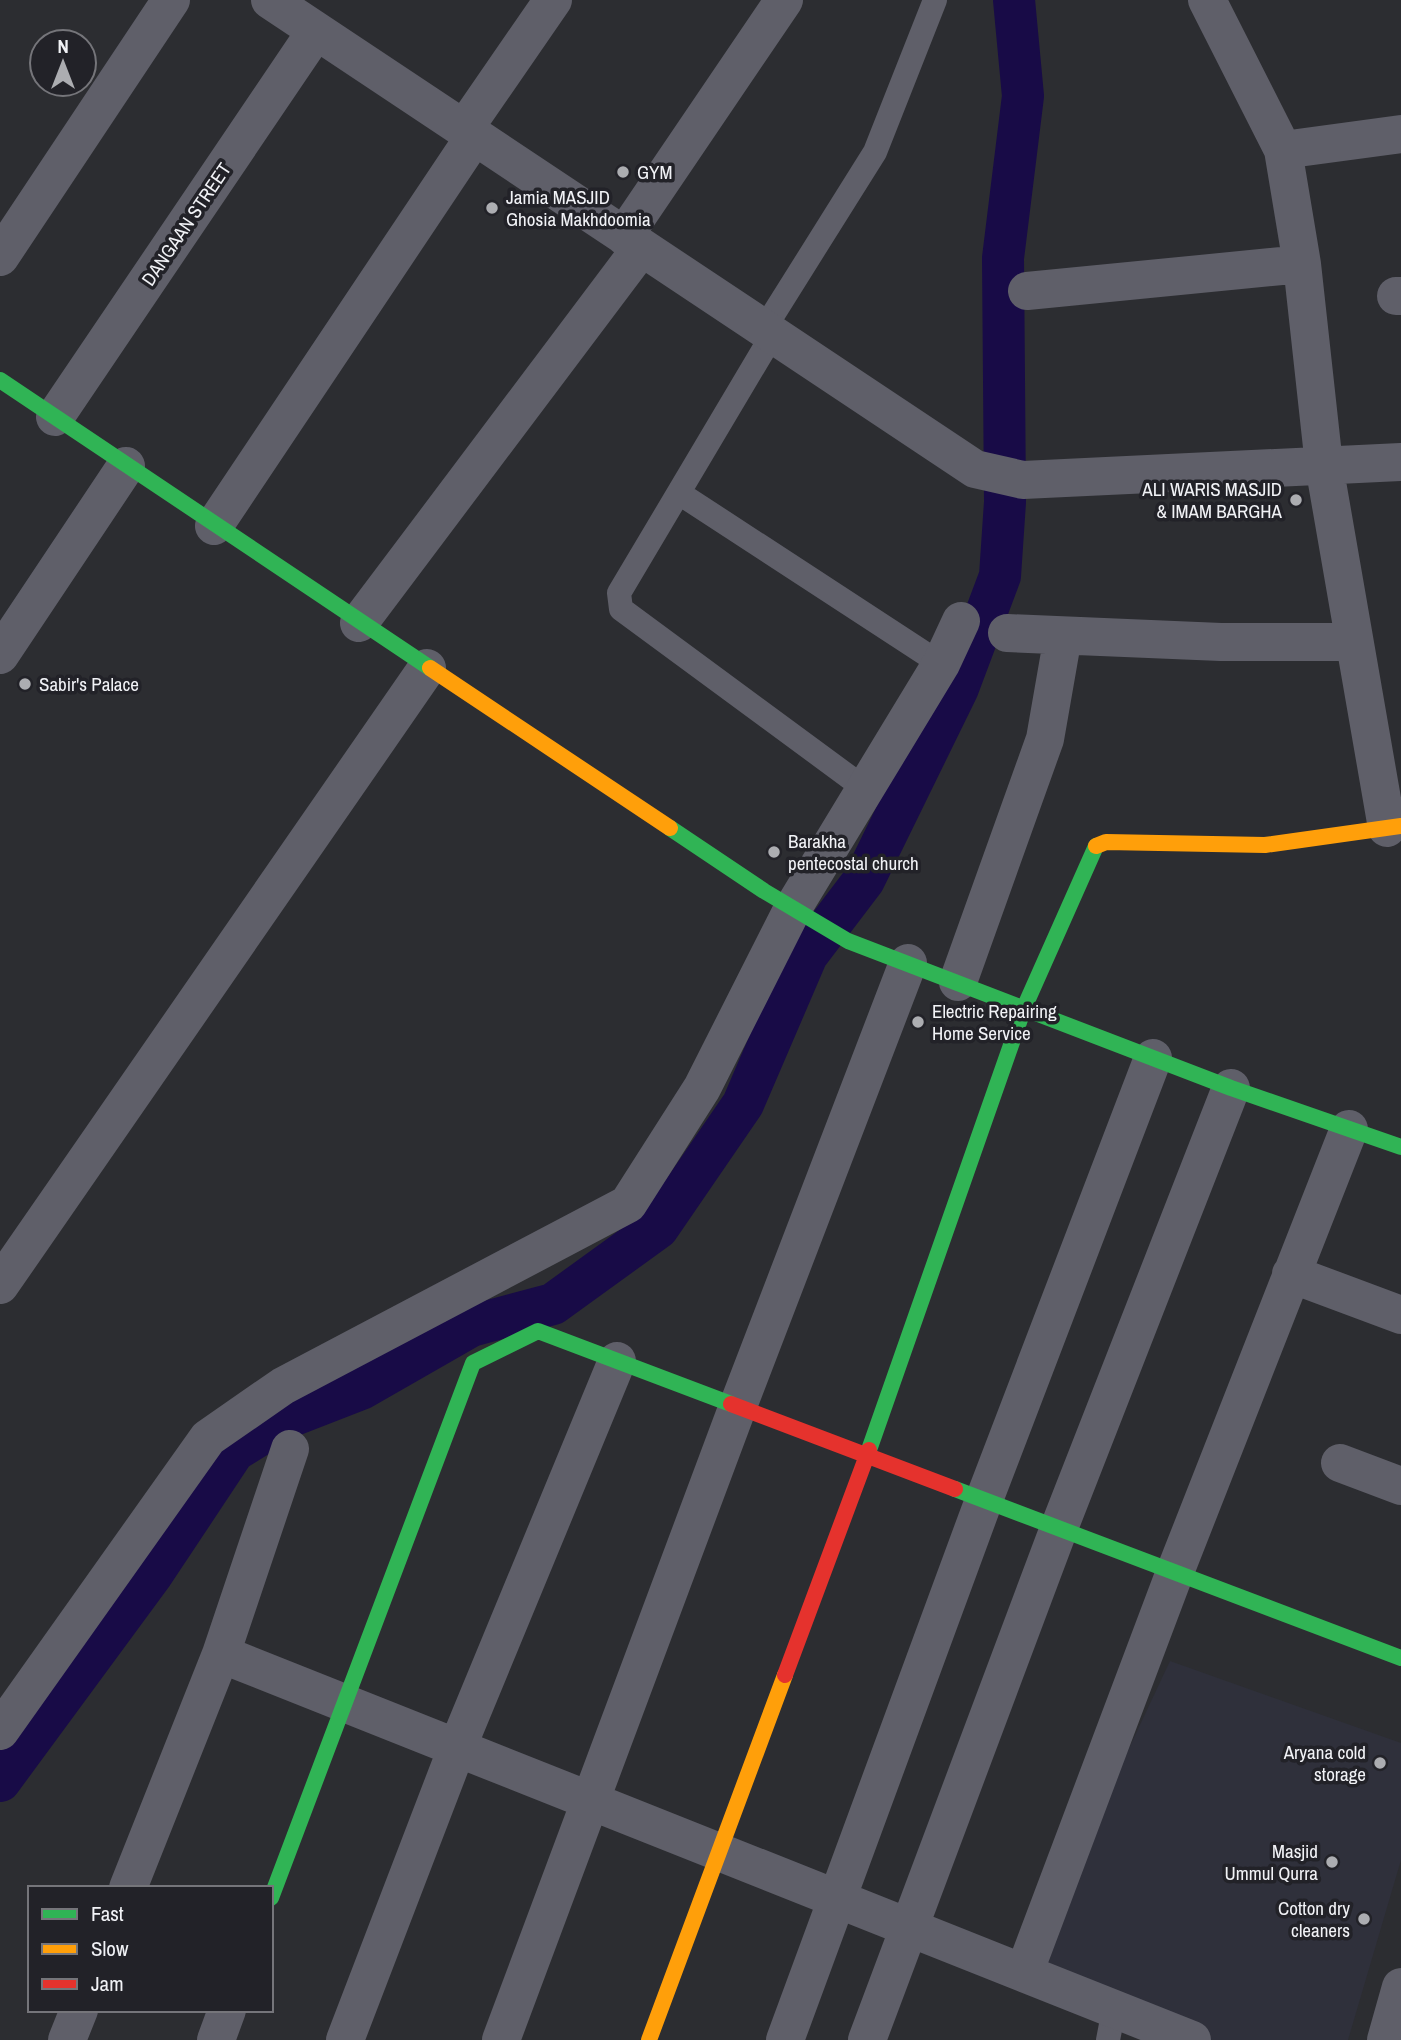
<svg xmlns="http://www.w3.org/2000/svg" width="1401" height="2040" viewBox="0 0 1401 2040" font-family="'Archivo Narrow',sans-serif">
	<rect width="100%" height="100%" fill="#2c2d31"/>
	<path fill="#2f303b" d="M1170,1661L1401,1743V1860L1348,2040H1212L1031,1957Z"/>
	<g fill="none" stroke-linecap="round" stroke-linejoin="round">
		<path stroke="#180b47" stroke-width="42" d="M0,1781L153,1573L234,1451L289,1417L361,1389L471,1326L553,1304L658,1228L743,1104L807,955L864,880L958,688L1000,576L1005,502L1003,258L1023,96L1014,0"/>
		<path stroke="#5f5f69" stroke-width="24" d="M764,329L875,152L935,0
			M773,334L619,593L621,609L864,788
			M679,493L941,664
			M1108,2040L1114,2009"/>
		<path stroke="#5f5f69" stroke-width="38" d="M270,0L975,469L1023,480L1401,462
			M1207,0L1283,150L1302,264L1324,465L1387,828
			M464,129L553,0
			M1283,150L1401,134
			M624,236L784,0
			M0,257L171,0
			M1027,291L1302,264
			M1396,296H1401
			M55,417L316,31
			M214,526L474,137
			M359,623L641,248
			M1007,633L1221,642H1354
			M0,655L126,466
			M958,982L1045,739L1063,636
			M1291,1274L1401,1315
			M0,1285L427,668
			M1340,1463L1401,1486
			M221,1654L1192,2040
			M0,1731L208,1438L283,1386L628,1204L702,1088L793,908L941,664L961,621
			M128,1888L221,1654L290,1449
			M1024,1973L1175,1572L1349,1129
			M67,2040L79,2010
			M216,2040L227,2010
			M345,2040L457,1748L617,1361
			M501,2040L738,1406L908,963
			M785,2040L984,1500L1153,1058
			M867,2040L1059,1528L1231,1088
			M1386,2040L1401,1987"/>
		<path stroke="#30b455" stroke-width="16" d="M0,380L430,668
			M670,828L764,891L848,941L1231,1088L1401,1147
			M869,1450L1024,1008L1096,846
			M955,1489L1401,1658
			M271,1898L473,1363L538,1331L731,1404"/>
		<path stroke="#ff9f0a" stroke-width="16" d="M430,668L670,828
			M1096,846L1106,842L1265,845L1401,826
			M649,2040L785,1675"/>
		<path stroke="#e5322d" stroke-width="16" d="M731,1404L955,1489
			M785,1675L869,1450"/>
	</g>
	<g fill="#acadb1" stroke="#222228" stroke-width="2.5">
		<circle cx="623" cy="172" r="7"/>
		<circle cx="492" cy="208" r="7"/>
		<circle cx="1296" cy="500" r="7"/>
		<circle cx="25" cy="684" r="7"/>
		<circle cx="774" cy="852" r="7"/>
		<circle cx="918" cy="1022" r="7"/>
		<circle cx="1380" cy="1763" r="7"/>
		<circle cx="1332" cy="1862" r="7"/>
		<circle cx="1364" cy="1919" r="7"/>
	</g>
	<g text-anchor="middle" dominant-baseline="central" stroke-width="7" stroke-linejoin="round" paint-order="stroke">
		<g font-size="19" fill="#f1f2f6" stroke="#222228" text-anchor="start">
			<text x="637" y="172">GYM</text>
			<text x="506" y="197">Jamia MASJID<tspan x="506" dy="22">Ghosia Makhdoomia</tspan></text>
			<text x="1282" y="489" text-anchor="end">ALI WARIS MASJID<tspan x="1282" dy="22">&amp; IMAM BARGHA</tspan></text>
			<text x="39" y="684">Sabir's Palace</text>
			<text x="788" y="841">Barakha<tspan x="788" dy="22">pentecostal church</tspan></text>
			<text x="932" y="1011">Electric Repairing<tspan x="932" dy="22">Home Service</tspan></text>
			<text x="1366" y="1752" text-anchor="end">Aryana cold<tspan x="1366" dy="22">storage</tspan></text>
			<text x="1318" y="1851" text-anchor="end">Masjid<tspan x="1318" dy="22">Ummul Qurra</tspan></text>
			<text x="1350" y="1908" text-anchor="end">Cotton dry<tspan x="1350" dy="22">cleaners</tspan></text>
		</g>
		<g font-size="19" fill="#f1f2f6" stroke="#222228">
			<text transform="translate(186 224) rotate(-56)">DANGAAN STREET</text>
		</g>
	</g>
	<rect x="28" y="1886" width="245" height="126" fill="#222228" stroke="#75757a" stroke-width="2"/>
	<rect x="42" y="1909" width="35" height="10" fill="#30b455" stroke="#75757a" stroke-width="2"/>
	<text x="91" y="1921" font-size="21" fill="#f1f2f6">Fast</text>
	<rect x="42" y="1944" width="35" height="10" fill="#ff9f0a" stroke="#75757a" stroke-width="2"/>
	<text x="91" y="1956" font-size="21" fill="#f1f2f6">Slow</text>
	<rect x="42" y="1979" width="35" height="10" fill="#e5322d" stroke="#75757a" stroke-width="2"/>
	<text x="91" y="1991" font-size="21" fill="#f1f2f6">Jam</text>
	<g transform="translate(63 63)"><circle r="33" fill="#222228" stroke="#75757a" stroke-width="2"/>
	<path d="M0-5L12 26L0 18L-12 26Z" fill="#acadb1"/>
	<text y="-10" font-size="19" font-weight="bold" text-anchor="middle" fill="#f1f2f6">N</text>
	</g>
</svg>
